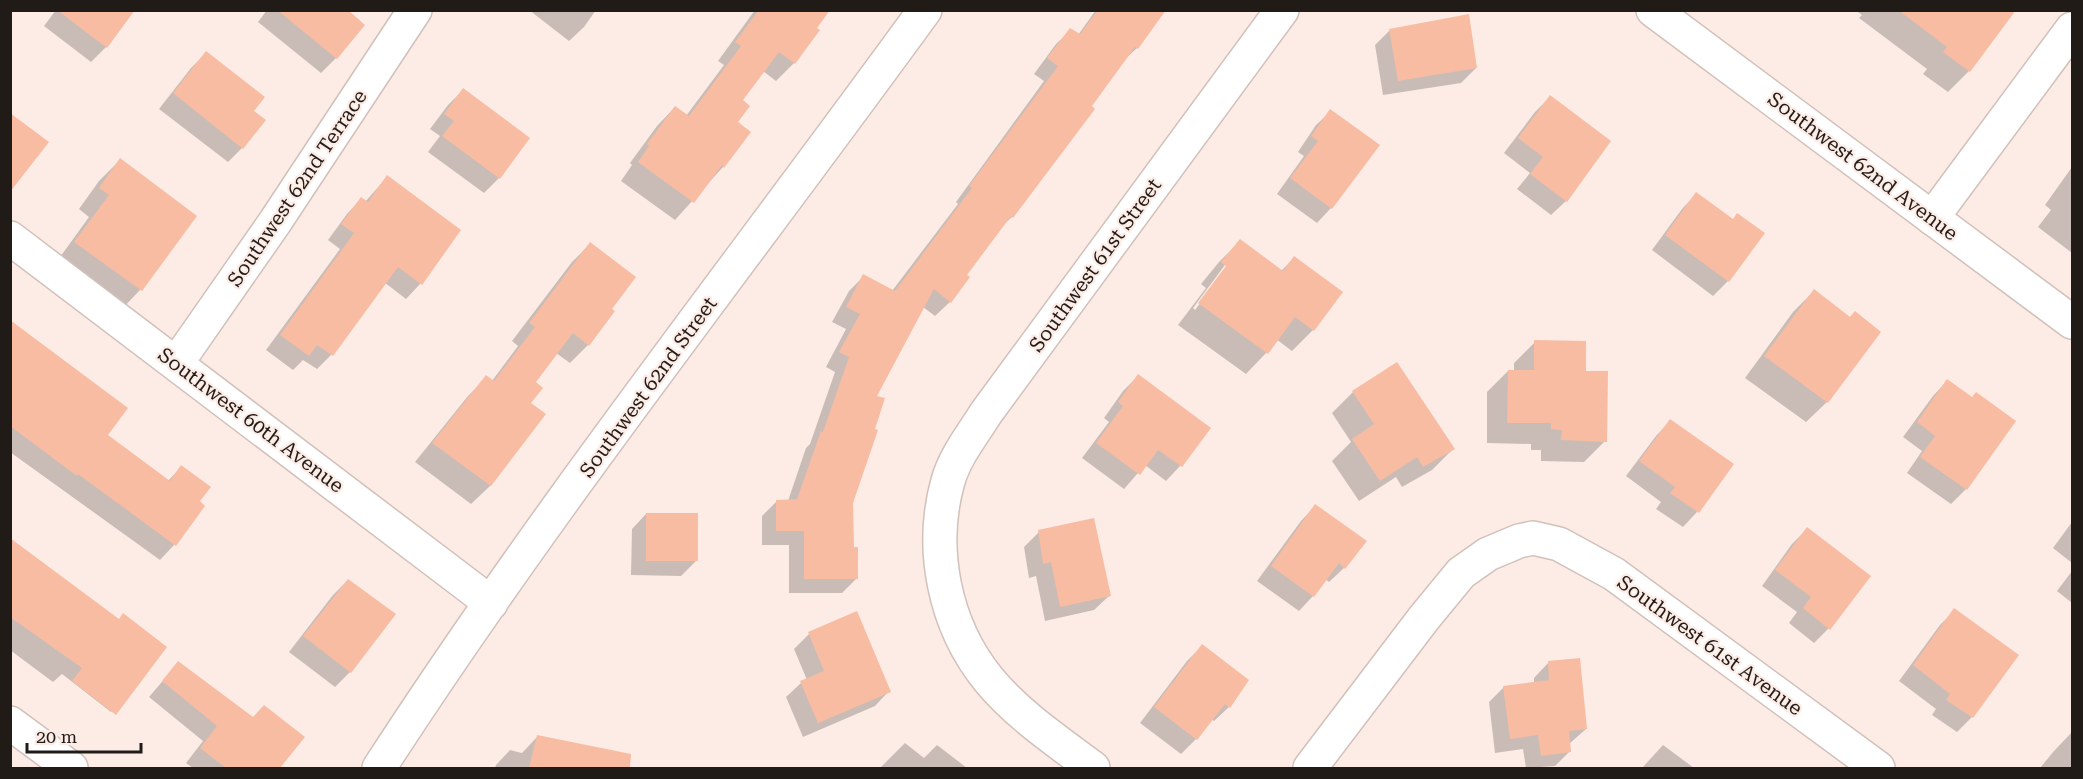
<svg xmlns="http://www.w3.org/2000/svg" width="2083" height="779" viewBox="0 0 2083 779" font-family="'Roboto Serif',serif">
	<rect width="100%" height="100%" fill="#fcece5"/>
	<path fill="#0003" fill-rule="evenodd" d="M56,10H134L106,47L91,62L44,26Z
		M267,10H345L363,25L336,58L321,73L258,22Z
		M529,10H596L584,27L569,41Z
		M755,10H828L794,63L776,81L763,71L741,101L723,167L675,220L621,181L632,165L630,163L657,126L675,107L686,116L724,65L718,61Z
		M1096,10H1164L1137,48L1122,62L1090,106L1093,109L1012,217L997,231L965,275L950,302L935,316L923,307L875,397L852,503L853,548L857,578L842,593H789V545H762V516L777,501H788L806,448L810,444L835,372L826,367L846,329L832,322L849,291L864,276L892,291L958,204L956,202L1044,81L1034,74L1056,44L1071,30L1078,35Z
		M1855,10H2014L1969,71L1948,92L1923,74L1927,69L1859,18L1862,15Z
		M1390,30L1476,68L1461,83L1383,95L1375,45Z
		M206,53L252,111L242,148L228,162L159,109L191,68Z
		M463,90L528,139L499,178L484,193L428,152L440,136L430,129L448,105Z
		M1550,97L1566,201L1551,215L1517,189L1530,173L1504,153L1535,112Z
		M1331,111V208L1317,223L1277,194L1304,156L1298,152L1316,125Z
		M120,160L195,216L140,290L120,311L55,264L89,217L79,209L99,181Z
		M2072,167V253L2038,227L2051,210L2045,205Z
		M387,177L420,284L406,299L384,282L331,355L317,369L303,360L293,370L266,350L340,249L328,240L347,214L361,199L365,202Z
		M1696,194L1732,220L1728,281L1713,296L1652,250L1682,209Z
		M1240,241L1281,271L1294,258L1341,292L1313,330L1292,351L1276,339L1266,353L1246,374L1178,325L1206,288L1201,284L1219,262ZM1225,265H1229L1195,310L1193,308Z
		M590,244L610,309L588,345L570,363L556,353L534,382L529,403L543,414L490,486L471,504L415,462L468,396L487,377L492,381L518,346L512,341L572,262Z
		M1814,291L1849,318L1827,402L1806,422L1745,378L1793,312Z
		M10,322L106,436L168,481L181,467L198,502L203,506L174,545L160,560L10,452Z
		M1535,342L1584,372L1605,441L1584,462L1541,461V450H1531V444L1487,443V392L1508,371H1514V363Z
		M1138,376L1209,429L1180,466L1166,481L1145,465L1124,489L1082,458L1109,422L1104,418L1123,391Z
		M1947,381L1971,398L2014,422L1966,489L1951,504L1907,473L1922,451L1903,437L1933,396Z
		M1353,392L1453,449L1432,470L1402,487L1396,477L1359,501L1332,461L1351,442L1332,413Z
		M1670,421L1732,464L1697,512L1683,527L1656,509L1661,502L1626,476L1656,436Z
		M1315,506L1344,568L1329,582L1325,579L1313,596L1299,611L1257,581L1301,521Z
		M646,514L696,561L681,576L631,575L632,529Z
		M2072,522V563L2053,548Z
		M1807,529L1869,577L1828,629L1814,643L1789,623L1797,612L1762,586L1792,544Z
		M1039,532L1109,596L1094,610L1045,621L1036,576L1029,578L1024,547Z
		M10,540L118,620L130,693L111,712L62,674L53,682L10,650Z
		M2072,571V603L2057,591Z
		M348,580L350,672L335,687L289,652L333,595Z
		M1955,610L1972,717L1957,732L1932,715L1936,709L1899,681L1940,625Z
		M809,634L889,691L875,706L803,737L786,697L801,683L807,680L794,649Z
		M1202,646L1229,707L1214,721L1211,719L1196,739L1181,754L1140,723L1187,661Z
		M178,663L252,718L303,737L278,768H193L186,763L203,741L149,697Z
		M1548,663L1586,729L1569,744L1570,751L1555,766L1526,768L1523,749L1495,753L1489,702L1504,687L1534,684V678Z
		M2072,732V768H2040L2054,751Z
		M537,737L577,745L573,768H495L496,765L510,750L522,753Z
		M905,743L924,758L937,745L967,768H880Z
		M1663,745L1694,768H1642Z"/>
	<path fill="#f8bca2" d="M57,10H135L107,48Z
		M277,10H348L365,25L337,59Z
		M759,10H830L817,28L820,30L795,64L779,52L743,100L750,106L738,122L751,132L724,168L722,165L694,203L638,162L649,146L647,144L675,106L689,116L741,46L735,42Z
		M1098,10H1166L1138,49L1135,47L1092,106L1095,109L1013,218L1011,216L967,275L970,277L951,303L934,289L877,396L885,398L875,429L878,430L853,503L854,547H858V579H804V531H776V500L797,499L821,431L823,432L849,357L839,352L860,314L846,307L863,274L895,291L972,188L969,186L1058,66L1047,58L1070,28L1080,34Z
		M1898,10H2016L1970,72L1943,52L1947,47Z
		M1469,14L1477,68L1398,81L1389,29Z
		M206,51L265,97L254,111L266,120L243,149L173,93Z
		M463,88L530,138L500,179L442,136L454,121L444,114Z
		M1550,95L1611,141L1567,202L1530,174L1543,157L1518,138Z
		M1330,109L1380,145L1332,209L1290,178L1318,141L1311,136Z
		M10,113L49,142L10,192Z
		M120,158L197,216L142,291L74,242L109,195L99,188Z
		M387,175L461,230L422,285L398,267L333,356L317,345L309,356L280,335L354,233L341,224L361,197L368,202Z
		M1696,192L1733,219L1737,213L1765,233L1729,282L1665,235Z
		M1240,239L1283,271L1294,256L1343,292L1314,331L1295,317L1268,354L1198,303L1226,266L1221,262Z
		M590,242L636,277L612,309L615,311L589,346L573,333L536,382L543,388L531,403L546,414L491,486L432,443L486,375L494,381L535,327L529,323Z
		M1814,289L1850,317L1855,311L1881,332L1828,403L1764,356Z
		M10,320L128,408L108,435L170,481L181,465L211,487L200,501L205,506L176,546L78,474L77,476L10,426Z
		M1534,340L1586,341V371H1608L1607,442L1561,440L1562,430L1551,429V423H1507L1508,370H1534Z
		M1397,362L1455,449L1423,467L1417,457L1380,481L1352,439L1374,424L1352,391Z
		M1138,374L1211,428L1182,467L1158,450L1140,475L1096,443L1123,406L1118,402Z
		M1947,379L1972,397L1976,392L2016,421L1967,490L1920,457L1935,436L1917,422Z
		M1670,419L1734,464L1699,513L1670,493L1675,487L1639,461Z
		M1315,504L1367,541L1345,569L1339,563L1314,597L1271,566Z
		M646,513H698V561H646Z
		M1094,518L1111,596L1060,607L1051,562L1043,564L1038,530Z
		M1807,527L1871,576L1830,630L1803,608L1811,597L1775,570Z
		M10,538L119,619L123,613L167,647L116,715L72,681L82,668L10,617Z
		M348,579L396,614L351,673L303,636Z
		M1954,608L2019,655L1973,718L1946,700L1950,694L1913,665Z
		M857,611L891,692L818,723L800,681L824,671L808,632Z
		M1202,644L1249,680L1230,708L1225,704L1197,740L1154,707Z
		M1580,658L1587,729L1569,731L1571,752L1541,756L1538,735L1510,739L1503,686L1549,680L1548,661Z
		M178,661L253,717L264,705L305,737L280,768H226L200,748L217,726L162,681Z
		M537,735L631,754L630,768H529Z"/>
	<g fill="none" stroke-linecap="round" stroke-linejoin="round">
		<g stroke="#d1c1ba" stroke-width="36">
			<path id="minor" d="M1932,218L2072,29
				M10,238L491,603
				M176,364L275,222L415,10
				M10,723L71,768
				M379,768C548,507 742,262 925,10
				M1093,768C1057,741 1018,715 989,680C944,625 929,548 948,481C955,456 973,434 986,413L1282,10
				M1310,768L1424,618L1461,573L1488,554L1519,541L1533,538L1559,544L1614,574L1878,768"/>
		</g>
		<g stroke="#d1c1ba" stroke-width="36">
			<path id="tertiary" d="M1653,10L2072,322"/>
		</g>
		<use href="#minor" stroke="#fff" stroke-width="33"/>
		<use href="#tertiary" stroke="#fff" stroke-width="33"/>
	</g>
	<g text-anchor="middle" dominant-baseline="central" stroke-width="4.5" stroke-linejoin="round" paint-order="stroke">
		<g font-size="20" fill="#211b18" stroke="#fcece5">
			<text transform="translate(1863 166) rotate(37)">Southwest 62nd Avenue</text>
			<text transform="translate(297 188) rotate(-56)">Southwest 62nd Terrace</text>
			<text transform="translate(1095 265) rotate(-54)">Southwest 61st Street</text>
			<text transform="translate(648 387) rotate(-54)">Southwest 62nd Street</text>
			<text transform="translate(251 420) rotate(37)">Southwest 60th Avenue</text>
			<text transform="translate(1710 645) rotate(36)">Southwest 61st Avenue</text>
		</g>
	</g>
	<rect width="2083" height="779" fill="none" stroke="#211b18" stroke-width="24"/>
	<path d="M27 743v9h114v-9" fill="none" stroke="#211b18" stroke-width="3"/>
	<text x="36" y="743" font-size="18" fill="#211b18" stroke="#fcece5" stroke-width="4.5" paint-order="stroke">20 m</text>
</svg>
